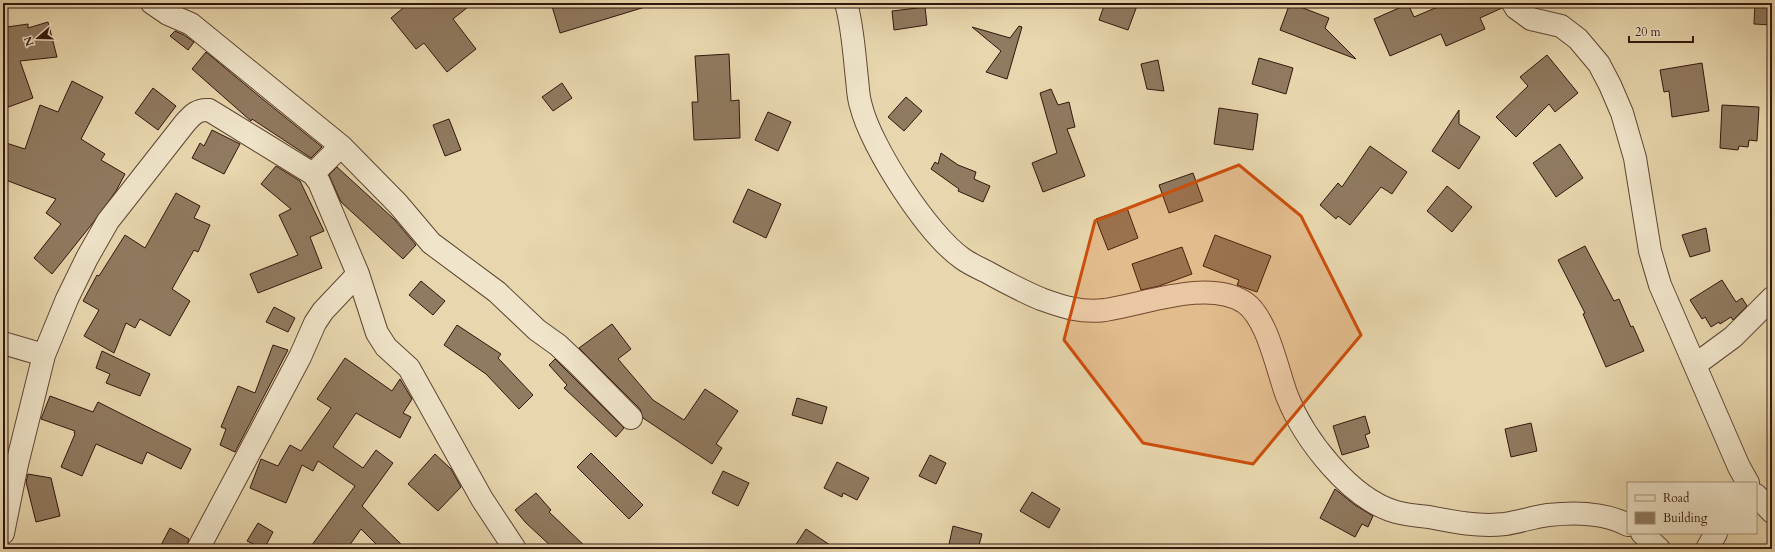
<svg xmlns="http://www.w3.org/2000/svg" width="1775" height="552" viewBox="0 0 1775 552" font-family="Cardo,serif">
	<rect width="100%" height="100%" fill="#e8d7ae"/>
	<filter id="stains"><feTurbulence type="fractalNoise" baseFrequency=".005" numOctaves="4"/><feColorMatrix values="0 0 0 0 .2 0 0 0 0 .09 0 0 0 0 .02 0 0 0 .5 -.17"/></filter>
	<radialGradient id="worn" r=".72"><stop offset=".6" stop-color="#630" stop-opacity="0"/><stop offset="1" stop-color="#630" stop-opacity=".3"/></radialGradient>
	<path fill="#907a60" stroke="#31160c" d="M409,3H473L453,19L476,49L447,72L424,43L416,49L391,18Z
		M551,3H644L645,7L560,33Z
		M1105,3H1138L1128,30L1099,20Z
		M1290,3L1329,18L1325,28L1356,59L1280,30Z
		M1447,3H1501L1502,8L1480,18L1485,29L1446,46L1441,34L1390,56L1374,19L1408,4L1414,17Z
		M1755,3H1772V25L1754,24Z
		M925,7L927,25L894,30L892,11Z
		M3,21H5L7,27L28,24V28L48,22L57,57L20,61L33,98L3,109Z
		M1019,26L1022,27L1007,79L986,72L1001,51L972,27L1010,38Z
		M175,31L184,35L194,42L188,50L170,36Z
		M206,52L260,97L322,147L311,158L252,119L251,121L192,69Z
		M729,54L731,101L739,100L740,138L694,140L692,102H698L695,56Z
		M1547,55L1578,93L1555,112L1549,104L1516,137L1496,117L1528,86L1520,77Z
		M1259,58L1293,68L1286,94L1252,84Z
		M1158,60L1164,91L1147,89L1141,64Z
		M1702,63L1709,111L1672,117L1669,91L1664,92L1660,70Z
		M72,81L103,97L81,139L105,154L101,160L125,174L116,191L92,224L52,274L34,258L61,224L46,213L56,199L3,179V142L25,149L40,105L58,112Z
		M562,83L572,98L553,111L542,97Z
		M153,88L176,106L158,130L135,113Z
		M1051,89L1058,105L1069,102L1075,127L1067,129L1085,176L1043,192L1032,163L1057,153L1040,93Z
		M906,97L922,111L904,131L888,117Z
		M1722,105L1759,107L1757,141L1749,140L1748,147L1739,146L1738,150L1720,148Z
		M1219,108L1258,114L1253,150L1214,144Z
		M1459,110V124L1480,137L1459,169L1432,151Z
		M768,112L791,122L778,151L755,140Z
		M449,119L461,150L445,156L433,125Z
		M212,130L240,144L224,174L192,158L200,143L204,146Z
		M1560,144L1583,178L1556,197L1533,163Z
		M1370,146L1407,172L1392,194L1381,187L1350,225L1338,216L1336,219L1320,205L1338,183L1342,187Z
		M941,153L958,165L976,172L974,179L990,186L983,202L958,191L959,189L931,169L935,162L938,164Z
		M276,166L300,181L324,231L310,237L322,268L258,293L250,274L298,255L279,215L291,209L261,184Z
		M337,167L395,220L416,245L403,259L341,202L329,175Z
		M1193,173L1203,201L1169,213L1159,185Z
		M1447,186L1472,207L1452,232L1427,211Z
		M748,189L781,204L766,238L733,222Z
		M176,193L200,206L194,218L210,225L198,252L194,250L172,289L190,301L170,336L140,319L135,328L126,323L114,353L84,336L99,310L83,301L97,275L99,276L125,235L145,248Z
		M1127,208L1138,238L1108,250L1096,219Z
		M1706,228L1710,251L1690,257L1682,235Z
		M1215,235L1271,256L1257,292L1237,285L1239,280L1203,266Z
		M1585,246L1614,301L1619,299L1631,327L1633,326L1644,351L1606,367L1583,314L1585,313L1558,260Z
		M1182,247L1192,274L1159,286L1141,290L1132,264Z
		M1722,280L1736,302L1742,298L1747,306L1733,320L1731,317L1720,324L1719,322L1711,327L1705,317L1702,319L1690,300Z
		M421,281L445,301L433,315L409,295Z
		M274,307L295,318L288,332L266,322Z
		M612,324L631,349L618,359L653,400L684,420L705,389L738,411L716,444L722,448L712,464L643,418L640,409L579,348Z
		M457,325L501,354L498,358L533,395L519,409L486,374L444,345Z
		M273,345L288,350L235,452L220,445L226,429L221,427L238,386L255,393Z
		M102,351L150,374L140,396L106,383L110,374L96,368Z
		M345,358L392,391L400,379L412,399L403,413L411,417L400,438L356,413L333,447L363,468L376,450L393,463L362,506L406,549H381L361,529L347,549H309L355,486L318,461L313,471L302,465L286,503L250,488L261,459L278,466L290,445L301,451L331,408L317,399Z
		M555,359L624,428L616,437L564,388L567,385L549,365Z
		M50,396L93,412L98,402L191,449L181,469L147,452L142,464L96,444L82,476L61,467L75,434L74,433L75,431L41,419Z
		M797,398L827,407L822,424L792,415Z
		M1365,416L1370,433L1365,435L1369,447L1342,455L1333,426Z
		M1531,423L1537,451L1511,457L1505,429Z
		M591,453L643,505L629,519L577,467Z
		M435,454L451,469L461,487L438,511L408,484Z
		M930,455L946,463L936,484L919,476Z
		M837,462L869,478L857,500L843,493L842,497L824,488Z
		M723,471L749,483L738,506L712,493Z
		M28,474L51,478L60,516L36,522L26,482Z
		M1335,489L1355,505L1373,516L1368,527L1362,524L1355,537L1320,518Z
		M1032,492L1060,509L1049,528L1020,511Z
		M536,493L551,510L549,512L588,549H554L526,523L515,510Z
		M258,523L273,532L264,549L247,541Z
		M953,526L982,534L978,549H948Z
		M170,528L189,539L186,549H159Z
		M806,529L836,549H793Z"/>
	<g fill="none" stroke-linecap="round" stroke-linejoin="round">
		<g stroke="#5f4634" stroke-width="24">
			<path id="minor" d="M152,3L168,14L191,24L341,146L398,204L431,243L497,292L537,330L558,345L579,365L631,418
				M846,3C853,28 854,53 857,79C858,88 858,97 861,106C871,147 928,235 963,259C970,264 979,268 987,272C1005,282 1022,291 1041,299C1063,307 1081,313 1105,310C1145,304 1207,279 1244,302C1268,318 1277,370 1287,396C1304,439 1350,499 1396,512C1407,515 1418,516 1429,517C1454,522 1479,527 1505,524C1519,522 1533,517 1548,515C1574,512 1604,512 1628,525
				M1513,3L1516,8L1531,19L1561,26L1578,39L1599,64L1610,85L1622,113L1635,158L1650,251L1660,285L1739,467L1748,483
				M358,274L377,333L386,347L409,368L482,499L515,549
				M3,343L44,355
				M1695,365L1733,337L1772,298
				M1756,495L1772,512
				M3,533L17,464L44,355L67,299L87,258L108,221L185,123C193,114 198,109 209,110L313,174
				M1642,533L1659,549
				M198,549L300,357L315,323L323,311L358,274L319,182L313,174L341,146
				M1707,549L1716,533"/>
		</g>
		<use href="#minor" stroke="#f0e5ca" stroke-width="22"/>
	</g>
	<path fill="#cd4f0c" fill-opacity="0.2" stroke="#cd4f0c" stroke-width="3" stroke-linejoin="round" d="M1239,165L1301,216L1361,335L1253,464L1143,443L1064,340L1095,221Z"/>
	<rect width="1775" height="552" fill="none" stroke="#e8d7ae" stroke-width="16"/>
	<rect x="4" y="4" width="1767" height="544" fill="none" stroke="#31160c" stroke-width="2"/>
	<rect x="8" y="8" width="1759" height="536" fill="none" stroke="#31160c"/>
	<rect x="1627" y="482" width="130" height="52" fill="#f0e5ca" stroke="#a4927e"/>
	<rect x="1635" y="495" width="20" height="6" fill="#f0e5ca" stroke="#a4927e"/>
	<text x="1663" y="502" font-size="12" fill="#31160c">Road</text>
	<rect x="1635" y="512" width="20" height="12" fill="#907a60" stroke="#a4927e"/>
	<text x="1663" y="522" font-size="12" fill="#31160c">Building</text>
	<g transform="translate(38 38) rotate(250)" stroke="#f0e5ca" stroke-width="3" paint-order="stroke">
	<path d="M0-3L7 15L0 10L-7 15Z" fill="#31160c"/>
	<text y="-6" font-size="11" font-weight="bold" text-anchor="middle" fill="#31160c">N</text>
	</g>
	<path d="M1629 36v6h64v-6" fill="none" stroke="#31160c" stroke-width="2"/>
	<text x="1635" y="36" font-size="12" fill="#31160c" stroke="#f0e5ca" stroke-width="3" paint-order="stroke">20 m</text>
	<rect width="100%" height="100%" filter="url(#stains)"/>
	<rect width="100%" height="100%" fill="url(#worn)"/>
</svg>
